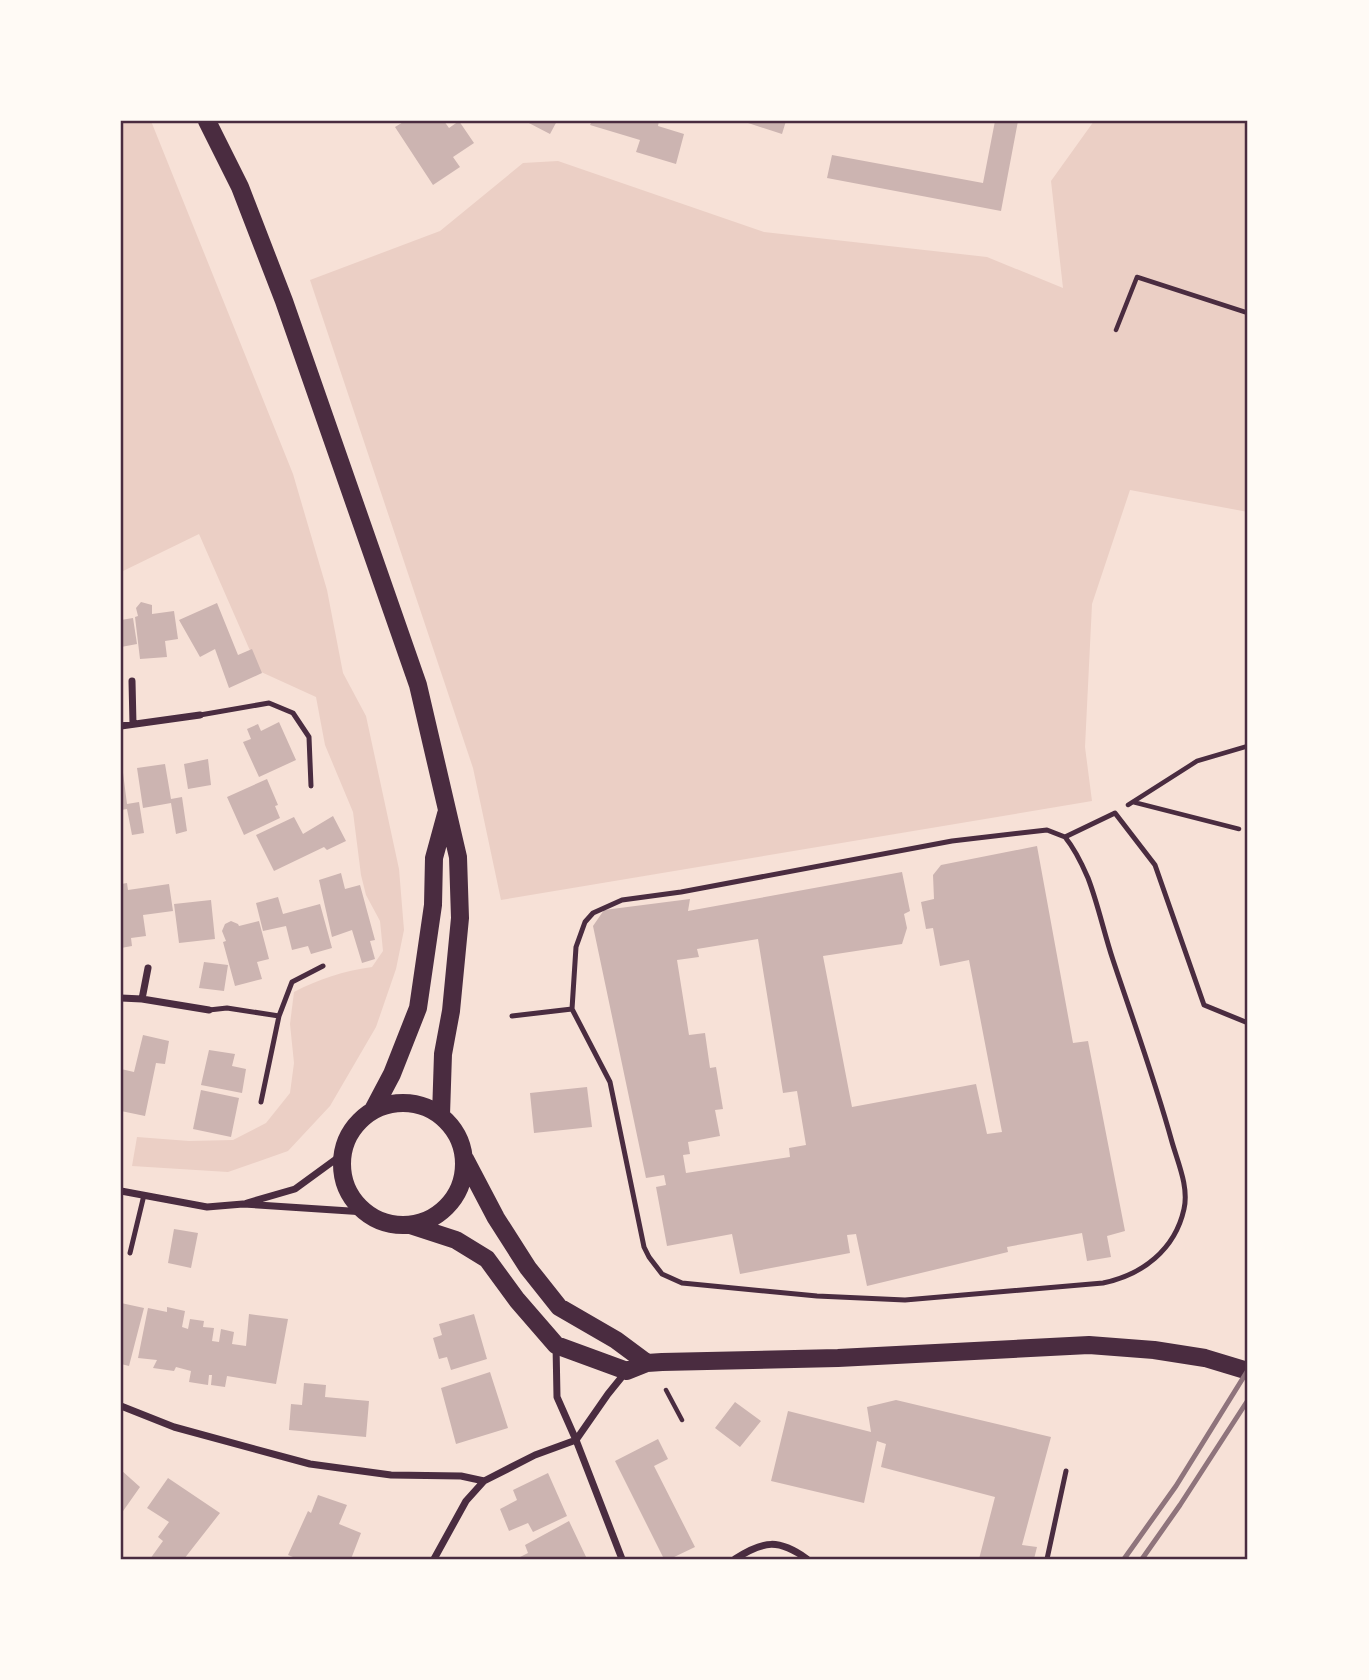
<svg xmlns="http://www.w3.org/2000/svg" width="1369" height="1680" viewBox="0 0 1369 1680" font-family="'Asap Condensed',sans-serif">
	<rect width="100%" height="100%" fill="#f7e1d7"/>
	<path fill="#ebcfc5" d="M121,121H151L293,474L327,590L343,673L366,716L399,869L404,930L396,969L376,1027L330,1106L288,1151L228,1172L132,1166L137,1137L189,1141L233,1140L266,1123L290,1093L294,1063L290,1024L294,992C319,979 343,971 372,967L383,951L380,921L366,895L361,875L353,812L325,745L316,697L259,671L199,534L121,572Z
		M1094,121H1248V512L1130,490L1092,604L1085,747L1092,801L501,900L473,768L310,280L440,231L523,163L558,161L764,232L987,257L1063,288L1051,181Z"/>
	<path fill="#ccb4b1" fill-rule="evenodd" d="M405,121H444L449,128L459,121L474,143L453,157L460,167L433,185L395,127Z
		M525,121H557L550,134Z
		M592,121H659L658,126L684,134L676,164L636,152L640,140L590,125Z
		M749,121H786L782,134L748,123Z
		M995,121H1018L1001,211L827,178L832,155L983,183Z
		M141,602L152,605V614L174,611L178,639L165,641L167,657L140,659L135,617L138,616L136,608Z
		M217,603L238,655L252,649L262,673L229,688L215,649L200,657L179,620Z
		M133,618L137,644L121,647V620Z
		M279,722L296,760L259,777L243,742L251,739L247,729L258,724L261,731Z
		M208,759L211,785L188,789L184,764Z
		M165,764L171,799L182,797L187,831L176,834L171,803L143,808L137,768Z
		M122,765L127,804L139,802L144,833L132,835L127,809L121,810Z
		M267,779L278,805L275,806L280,818L244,835L227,797Z
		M333,816L346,841L327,850L324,847L274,871L256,835L294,817L303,834Z
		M1037,846L1073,1043L1088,1041L1125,1231L1107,1236L1111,1257L1087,1261L1082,1233L1007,1247L1008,1252L867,1286L856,1234L847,1235L850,1253L740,1274L732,1234L667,1246L656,1187L666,1185L664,1175L646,1178L593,926L604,910L690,899L688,911L902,872L910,911L904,914L907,928L902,944L823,956L852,1107L976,1084L987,1134L1002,1132L969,960L940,966L933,928L926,929L921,902L934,899L933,875L941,865ZM758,939L783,1093L797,1091L806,1145L789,1148L790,1157L686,1173L683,1155L690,1154L688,1142L720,1136L715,1110L723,1109L716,1067L710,1068L705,1033L689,1035L677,960L699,957L697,949Z
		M341,873L345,889L360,885L375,940L370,941L375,959L362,963L352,930L332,937L319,880Z
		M127,883L128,890L169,884L173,911L143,915L146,936L131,938L132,946L121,948V884Z
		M278,897L283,914L320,904L332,948L311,954L308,946L292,950L286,926L263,931L256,903Z
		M211,900L215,939L179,943L174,904Z
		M231,921L238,924L239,926L259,921L269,959L257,962L262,979L235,986L223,942L226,941L222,931L225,924Z
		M204,962L228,965L224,991L199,988Z
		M143,1035L169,1041L165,1064L156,1063L145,1116L121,1111V1069L134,1072Z
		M209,1050L235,1054L232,1066L246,1069L242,1093L201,1085Z
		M587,1087L592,1127L534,1133L530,1093Z
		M201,1090L239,1098L231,1137L193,1129Z
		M174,1229L198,1233L191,1268L168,1263Z
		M121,1303L144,1308L129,1366L121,1364Z
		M167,1307L185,1311L182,1327L188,1329L190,1319L204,1321L203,1327L214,1328L212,1341L219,1342L221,1329L234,1332L232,1344L246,1346L249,1314L288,1319L276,1384L227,1376L225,1387L211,1385L212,1375H209L208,1385L189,1382L191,1371L176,1367L174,1371L153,1368L157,1360L138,1358L148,1308L167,1312Z
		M474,1314L487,1359L451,1370L447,1357L439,1359L433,1338L442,1335L439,1324Z
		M490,1372L508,1428L456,1444L441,1388Z
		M304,1383L326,1385L325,1397L369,1401L366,1437L289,1430L291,1404L302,1405Z
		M896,1400L1051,1437L1022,1545L1037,1547L1034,1559H979L995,1497L881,1467L886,1444L877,1441L864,1503L771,1481L788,1411L871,1432L867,1407Z
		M735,1402L761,1421L740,1447L715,1428Z
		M658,1439L668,1459L654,1466L695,1547L670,1559H664L615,1461Z
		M121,1470L140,1487L121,1514Z
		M548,1473L567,1516L533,1532L528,1523L509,1531L500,1509L517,1500L513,1490Z
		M168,1478L220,1513L184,1559H150L163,1541L158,1537L169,1522L147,1508Z
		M318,1495L347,1505L339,1524L361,1533L351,1559H298L288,1555L308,1511L311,1513Z
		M569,1521L587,1559H516L528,1553L525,1545Z"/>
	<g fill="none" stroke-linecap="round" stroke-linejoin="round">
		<path stroke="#4a2c40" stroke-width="4.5" d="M1116,330L1137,277L1248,313
			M1133,802L1239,829
			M1128,805L1197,761L1248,746
			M666,1390L682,1420"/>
		<path stroke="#4a2c40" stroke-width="5" d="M200,715L269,703L293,713L309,737L311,786
			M1047,830L1065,837C1074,848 1082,864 1088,878C1098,904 1104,933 1113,960C1133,1020 1155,1080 1172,1142C1178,1163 1189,1187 1184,1209C1175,1250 1142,1275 1103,1283L905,1300L817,1296L682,1283L662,1274L649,1257L644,1247L610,1082L572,1009L576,947L585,922L593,913L622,900L681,892L952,841Z
			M1065,837L1115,813L1155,865L1204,1005L1248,1023
			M209,1010L227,1008L279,1016
			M512,1016L572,1009
			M261,1102L279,1016L292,982L323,966
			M130,1253L144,1195
			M1047,1559L1066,1471"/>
		<path stroke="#4a2c40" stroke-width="7" d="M132,681L133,724
			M121,726L200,715
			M121,998L142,999L209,1010
			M142,999L148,968
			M121,1191L207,1207L243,1204L365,1212
			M247,1203L295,1189L343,1154
			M556,1345L557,1397L576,1440L622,1559
			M121,1406L174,1427L310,1464L391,1475L461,1476L484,1481L535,1455L576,1440
			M576,1440L608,1394L625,1373
			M434,1559L466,1501L484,1481
			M735,1559C764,1540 779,1539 807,1559"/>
		<path stroke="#4a2c40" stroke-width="18" d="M207,121L240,187L284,301L418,685L458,857L460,918L451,1011L443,1054L441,1115
			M342 1164a61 61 0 1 1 122 0a61 61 0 1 1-122 0Z
			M373,1110L392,1074L418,1008L433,905L434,858L446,814
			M465,1159L496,1218L528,1268L559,1307L616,1340L647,1363
			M410,1225L456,1240L487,1259L517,1300L556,1345L627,1371L647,1363L662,1362L838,1358L1089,1345L1154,1350L1205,1358L1248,1371"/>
		<path stroke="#8f747c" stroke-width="5" d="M1124,1559L1176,1486L1248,1370
			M1142,1559L1180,1505L1248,1400"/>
	</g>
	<rect width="1369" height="1680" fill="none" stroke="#fffaf5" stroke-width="245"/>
	<rect x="122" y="122" width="1124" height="1436" fill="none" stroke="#4a2c40" stroke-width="2.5"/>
</svg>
